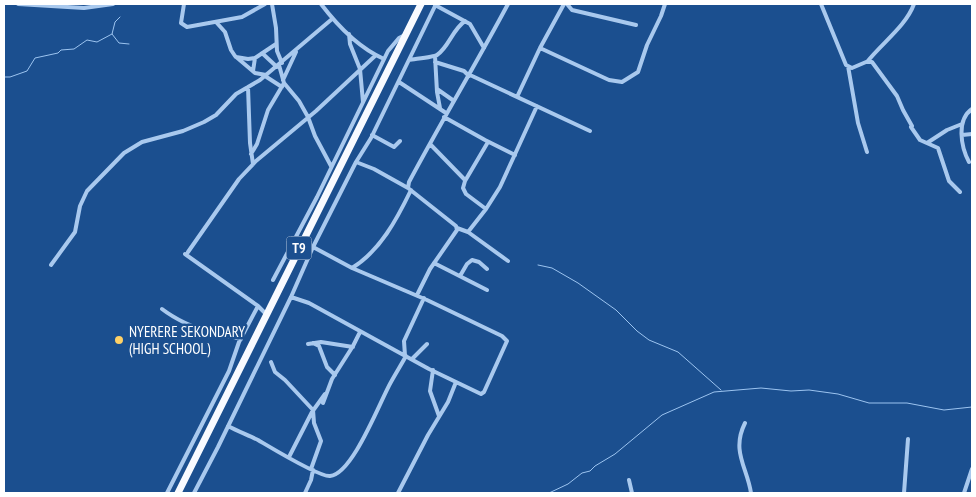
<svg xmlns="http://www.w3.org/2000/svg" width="976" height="497" viewBox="0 0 976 497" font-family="'PT Sans Narrow',sans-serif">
	<rect width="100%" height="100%" fill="#1b4f8f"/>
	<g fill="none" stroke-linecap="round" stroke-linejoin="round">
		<path stroke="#9cc4f0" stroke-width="1" d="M120,17L115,22L112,34L119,43L129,44
			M4,77H10L27,71L35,58L58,53L61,50L74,49L87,40L97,42L112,34
			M538,265L552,268L578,283L616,310L637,331L649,340L678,352L721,390
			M549,493L568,484L582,473L590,471L595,466L615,454L662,415L714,392L761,388L791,391L809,390L838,394L869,403H907L944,410L972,407"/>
		<path stroke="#a9c9ee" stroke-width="4" d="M18,4L84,8L113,4
			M184,4L181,23L187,27L242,17L265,4
			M272,4L276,28L277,51L282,63
			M321,4C337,25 359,48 384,59
			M567,4L572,10L636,25
			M821,4L846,65L852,68L866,62H872L897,96L903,110L912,126
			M435,5L470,24L484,48
			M216,22L225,32L231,50L235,56L255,73L266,75
			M349,34L350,44L360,69
			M540,48L609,80L622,82L638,72L647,45L661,16L665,4
			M262,53L277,67
			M435,56L437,92L440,108
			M236,57L248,59L255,58L276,44
			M409,60C414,59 434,57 437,55C449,47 452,30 465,21
			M435,62L464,71L469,76
			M867,62C882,43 906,26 914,4
			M279,65L284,83L299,101L308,117L315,136L331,166
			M848,66L858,123L867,152
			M360,69L363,102
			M253,71L255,58
			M470,75L590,131
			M265,76L282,87
			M283,80L296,52
			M399,82L446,113
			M248,87L250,143L253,164
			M437,89L454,101
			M517,97L540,48L564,4
			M444,117L485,140L515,155
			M911,127L920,140L938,148L949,181L960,192
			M372,135L394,147L400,141
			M962,135L972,134
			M927,143L947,130L962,124
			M430,144L465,180
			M251,154L257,144L268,110L284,83
			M356,162L374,169L408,188L456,226L457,230L430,269L417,295
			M969,162C961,147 956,120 972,109
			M408,188L409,182C441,122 476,64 508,4
			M486,209L466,194L463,188L465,181L488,142
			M457,228L468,232L508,261
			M468,232L486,209L500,187L537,106
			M188,252L239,179L256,161L316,111L376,55
			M185,254L258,306L266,314
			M434,263L487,290
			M51,265L75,232L80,206L87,191L124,153L142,142L183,131L204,122L216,115L236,94L260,80L332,19
			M352,268C380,251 397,219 411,190
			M460,276L467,264L472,260L479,262L487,269
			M273,280L317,197L388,51L399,38L405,35
			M291,297L309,303L429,369L481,394L484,392L507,341L502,336L427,300L352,268L313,247
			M162,309C175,319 194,328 209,332C220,335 230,336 241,339
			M313,343L319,346L327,367L335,375
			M308,344L321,342L353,347
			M405,356L404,341L424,298
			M412,359L427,344
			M271,362L275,372L285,380L313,410L314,423L321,441L311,469
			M433,370L430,391L439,416
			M323,403L332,379L353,346L360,332
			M745,423C731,451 747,467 751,493
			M228,426C237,431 248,435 258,440C270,447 319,477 330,476C353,474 380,401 391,382C396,373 401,365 406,356
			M289,457L312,412L325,394
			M629,480L632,493
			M167,493L229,371L239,342L258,306
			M194,493L218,447L291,297L313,247L356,162L371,138L436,4
			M305,493L311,480L313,470
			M398,493L428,435L448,402L456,382
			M904,493L908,439
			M964,493L972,469"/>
		<path stroke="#f8faff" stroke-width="7" d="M178,493L421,4"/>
	</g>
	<circle fill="#ffd166" stroke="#1b4f8f" stroke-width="2" cx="119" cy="340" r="5"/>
	<g text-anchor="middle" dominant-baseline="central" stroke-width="5" stroke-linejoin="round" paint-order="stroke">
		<rect fill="#1b4f8f" stroke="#bbcadd" stroke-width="1" x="286.5" y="236.5" width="25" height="23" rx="4"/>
		<g font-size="14" font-weight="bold" fill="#fff">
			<text x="299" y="248">T9</text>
		</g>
		<g font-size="15" fill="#fff" stroke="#1b4f8f" text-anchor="start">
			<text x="129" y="331">NYERERE SEKONDARY<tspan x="129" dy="17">(HIGH SCHOOL)</tspan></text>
		</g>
	</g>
	<rect width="976" height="497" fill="none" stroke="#ffffff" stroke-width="10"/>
</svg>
